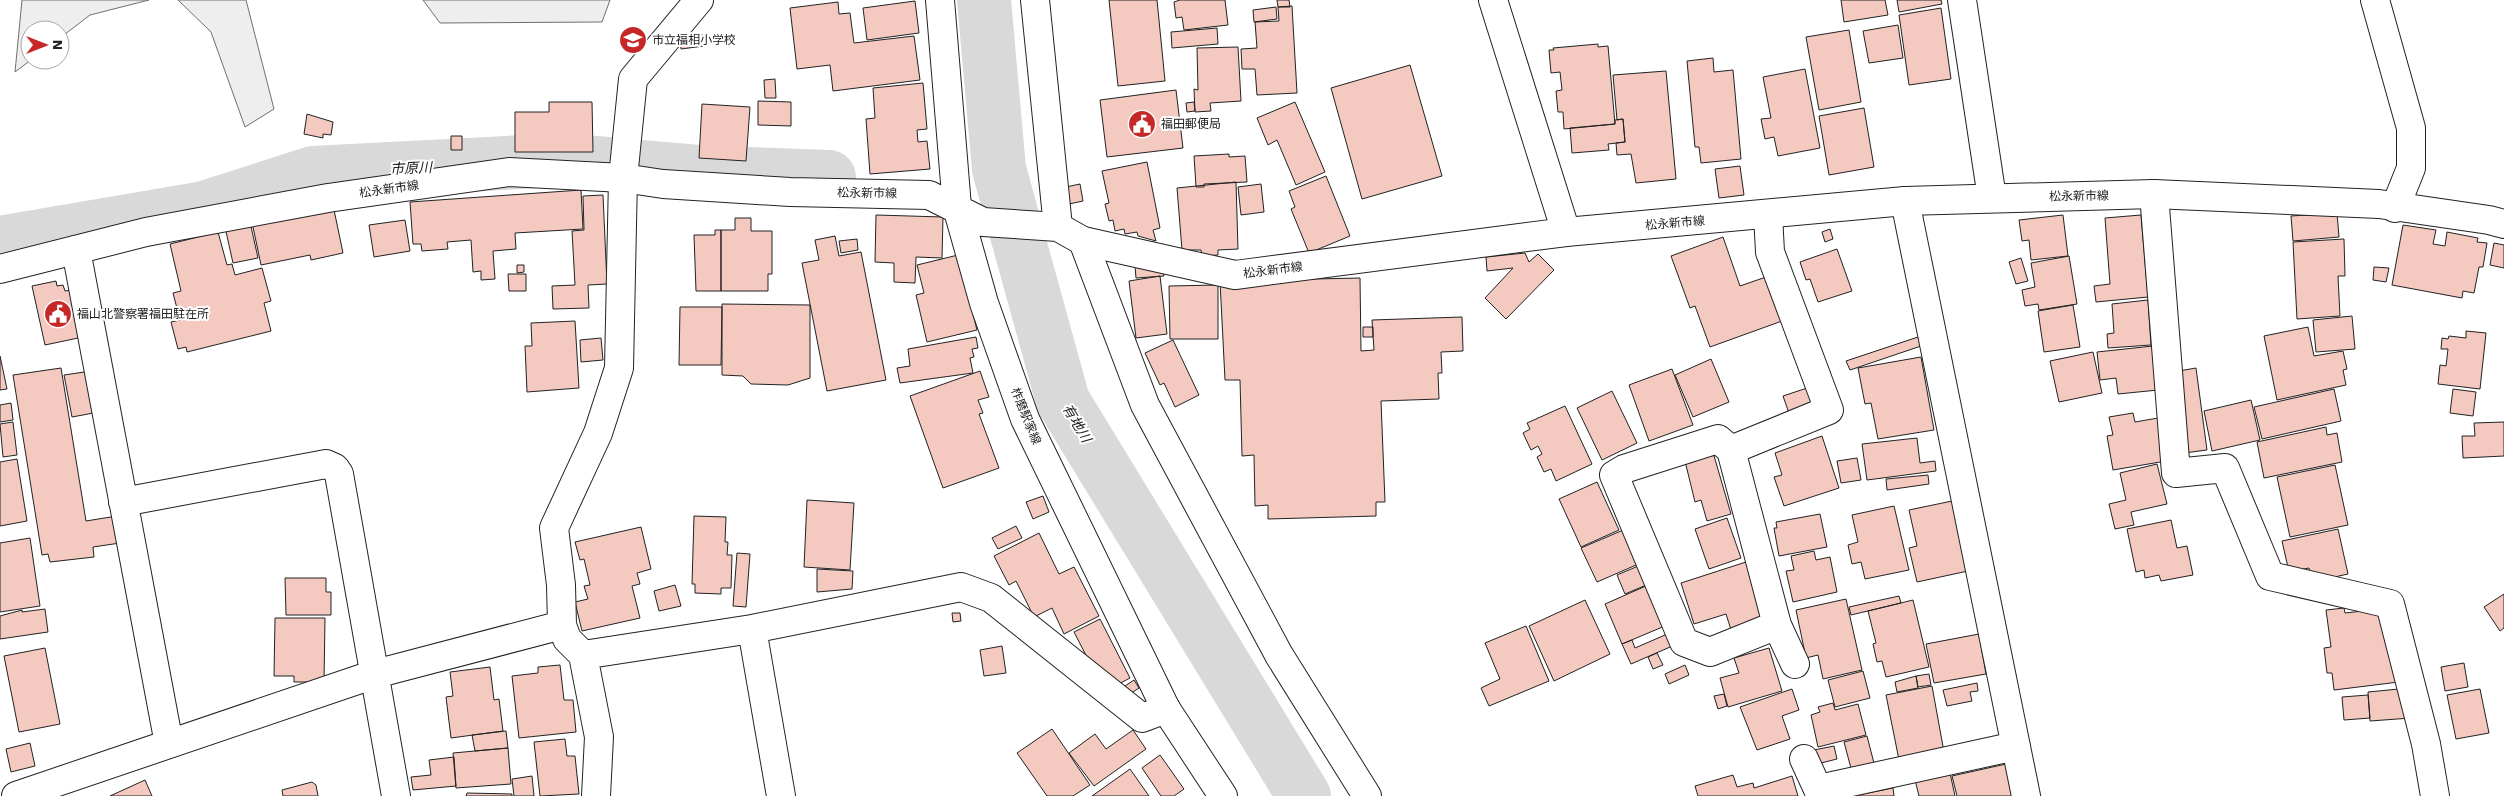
<svg xmlns="http://www.w3.org/2000/svg" width="2504" height="796" viewBox="0 0 2504 796" font-family="'Work Sans','Noto Sans JP',sans-serif">
	<rect width="100%" height="100%" fill="#fff"/>
	<path fill="#eee" stroke="#6f6f6f" d="M22,0H149L90,15L60,38V30H30L31,60L15,72Z
		M178,0H246L274,109L245,127L211,32Z
		M423,0H610L602,22L440,23Z"/>
	<g fill="none" stroke-linecap="round" stroke-linejoin="round">
		<path stroke="#d9d9d9" stroke-width="54" d="M984,0L999,169L1063,401L1304,796
			M0,243L204,208L313,173L561,160L698,172L829,177"/>
	</g>
	<path fill="#f3c9c0" stroke="#222" d="M1109,0H1157L1165,81L1118,86Z
		M1180,0H1225L1228,25L1184,30L1182,17L1176,18L1174,2Z
		M1277,0H1289L1290,7H1278Z
		M1841,0H1885L1888,15L1844,22Z
		M1897,0H1941L1942,4L1899,12Z
		M915,1L919,33L867,40L863,8Z
		M838,2L839,14L850,13L854,43L914,36L920,80L833,91L830,65L797,69L790,8Z
		M1292,6L1297,93L1257,95L1255,69H1242L1241,49L1257,48L1255,22L1279,21L1278,7Z
		M1276,7L1277,19L1254,22L1253,10Z
		M1941,8L1951,79L1909,85L1899,15Z
		M1898,25L1903,58L1869,63L1863,31Z
		M1217,28L1218,44L1172,48L1171,32Z
		M1849,30L1861,102L1819,110L1806,37Z
		M703,35L704,46L681,49L680,38Z
		M1598,44V47L1608,46L1615,124L1564,129L1563,112H1558L1556,91L1562,90L1560,72L1551,73L1549,50H1554L1553,48Z
		M1238,47L1241,101L1210,103L1211,111L1195,112L1194,89L1198,90L1197,48Z
		M1713,58L1714,72L1733,70L1741,159L1701,163L1699,147H1695L1687,61Z
		M1410,65L1442,176L1362,199L1331,88Z
		M1805,69L1820,148L1778,156L1774,137L1765,139L1761,119L1771,118L1763,77Z
		M1666,71L1676,179L1636,183L1631,154L1617,155L1616,143L1625,142L1623,119L1617,120L1613,75Z
		M775,79L776,98H765L764,80Z
		M923,83L927,129L917,130L918,142L927,141L930,169L870,174L866,119L875,118L873,88Z
		M1176,90L1183,148L1107,157L1100,100Z
		M758,101L791,102V126L758,125Z
		M549,102H592L593,152H515V112H549Z
		M1194,102L1195,111L1187,112L1186,103Z
		M1295,102L1325,172L1296,185L1277,140L1268,145L1257,118Z
		M702,104L750,107L746,161L699,158Z
		M1864,108L1874,167L1829,175L1819,116Z
		M307,114L333,122L331,135L323,134V138L304,134Z
		M1623,119L1625,142L1608,144L1609,150L1572,153L1570,128L1615,124V120Z
		M451,136H462V150H451Z
		M1229,154V157L1245,156L1247,182L1204,184V187H1196L1194,156Z
		M1147,162L1160,228L1153,230L1156,241L1138,236L1137,232L1125,234L1124,229L1115,231L1113,220L1109,221L1105,204L1109,203L1102,171Z
		M1740,166L1744,195L1719,198L1715,169Z
		M1326,176L1350,236L1309,253L1291,209L1295,207L1289,191Z
		M1236,182L1238,249L1218,250V255L1202,256L1201,250H1182L1177,188Z
		M1080,184L1083,201L1069,204L1066,187Z
		M1261,184L1264,212L1241,215L1238,187Z
		M581,190L583,229L515,233L516,249L493,251L495,279L481,280V271L473,272L471,240L447,242L448,249L422,251L421,244H413L410,202Z
		M603,195L607,284L588,285L589,308L553,309L552,286L575,285L572,231L584,230L583,196Z
		M333,205L343,253L311,260L310,255L261,265L252,222Z
		M2337,213L2339,237L2293,241L2291,216Z
		M876,215L943,217L942,258L916,257L915,283L894,282V263L875,262Z
		M2063,215L2068,256L2031,260L2029,240L2022,241L2019,220Z
		M2141,215L2148,297L2096,302L2094,286L2110,284L2105,218Z
		M735,218H751V231H772V274H768V291H721V230H735Z
		M405,220L410,251L374,257L369,225Z
		M250,222L258,258L233,263L225,227Z
		M2403,225L2436,230L2433,244L2445,246L2447,232L2478,238L2477,242L2487,243L2483,267H2479L2474,293L2463,291L2462,298L2392,285Z
		M1830,229L1833,239L1825,242L1822,232Z
		M715,230H721V291H696L694,235H715Z
		M218,232L227,265L232,264L235,275L262,268L271,301L264,303L271,331L187,352L186,347L178,349L171,322L180,320L173,293L181,291L170,244Z
		M835,236L839,256L861,252L886,380L827,391L802,263L819,260L815,240Z
		M1723,237L1740,286L1766,277L1782,321L1710,347L1695,306L1690,308L1671,256Z
		M857,239L858,250L841,253L839,241Z
		M2344,239L2345,276H2338L2340,316L2297,319L2293,242Z
		M2494,243L2504,245V268L2490,265Z
		M1837,249L1852,291L1818,302L1810,279L1806,280L1800,262Z
		M1525,253L1529,262L1538,254L1554,270L1506,319L1485,298L1513,268L1487,271L1486,257Z
		M958,255L977,330L927,342L916,295L924,293L917,265Z
		M2069,256L2077,304L2039,310L2038,304L2025,306L2022,290L2035,287L2031,263Z
		M2021,258L2028,281L2016,284L2009,262Z
		M517,265H524V272L517,273Z
		M1135,266L1163,269L1164,276L1136,278Z
		M2374,267L2389,268L2386,282L2373,280Z
		M508,274H526V291H509Z
		M1160,276L1167,334L1136,338L1129,281Z
		M1360,278L1361,351L1374,350L1372,320L1462,317L1463,351L1441,352L1442,373H1438L1439,399L1381,401L1385,502H1376V516L1268,519V505L1255,506L1254,455L1242,456L1240,380H1225L1220,281Z
		M56,281L57,286L63,285L65,291L72,290L83,337L45,345L32,286Z
		M1218,285V339H1170L1169,286Z
		M2148,300L2151,345L2108,348L2107,334L2114,333L2112,304Z
		M722,304L810,305V378L788,385L751,384L743,376L722,375Z
		M2073,305L2080,347L2044,352L2038,311Z
		M680,307H722L721,365H679Z
		M2352,316L2355,349L2316,352L2313,320Z
		M575,321L579,388L527,392L525,346H532L531,323Z
		M1363,327H1373V337H1363Z
		M2308,327L2314,356L2343,351L2347,369L2343,370L2346,385L2277,400L2264,336Z
		M2466,331L2486,333L2480,389L2438,384L2440,365L2446,366L2448,349H2441L2442,338L2448,339L2449,336L2466,338Z
		M976,337L978,348L972,349L974,357L970,358L973,373L900,383L897,368L910,366L908,349Z
		M1918,337L1921,346L1850,370L1846,361Z
		M601,338L603,360L581,362L580,340Z
		M1173,340L1199,395L1175,407L1164,383L1160,385L1145,353Z
		M2153,346L2158,390L2118,394L2116,378L2100,380L2097,352Z
		M2093,352L2102,393L2059,402L2050,361Z
		M0,356L7,389L0,390Z
		M1921,357L1934,430L1878,439L1871,403L1865,404L1858,368Z
		M1711,359L1729,402L1693,417L1675,375Z
		M61,368L86,521L123,515L127,542L93,547L94,557L50,562L48,554L42,555L13,375Z
		M2196,368L2207,450L2184,453L2173,372Z
		M1672,369L1693,425L1649,441L1629,385Z
		M91,371L99,412L72,417L64,375Z
		M980,371L989,397L978,400L983,413L979,414L999,468L943,488L910,396Z
		M1807,388L1814,411L1791,419L1783,396Z
		M2334,389L2341,421L2262,439L2254,407Z
		M2453,389L2476,392L2473,416L2450,413Z
		M1612,391L1637,443L1602,460L1577,408Z
		M2251,400L2260,440L2212,451L2204,411Z
		M11,403L13,420L0,422V405Z
		M1565,406L1592,464L1556,481L1551,469L1544,472L1537,457L1542,454L1538,446L1531,450L1523,433L1530,429L1527,423Z
		M2133,413L2135,422L2158,418L2166,461L2113,470L2107,436L2113,435L2109,417Z
		M13,422L17,455L3,457L0,424Z
		M2504,422V456L2463,458L2462,436H2475L2474,423Z
		M2326,427L2327,435L2337,433L2342,462L2264,478L2257,442Z
		M1822,436L1839,488L1784,506L1774,477L1782,475L1775,453Z
		M1917,438L1920,463L1935,461L1936,471L1867,480L1862,444Z
		M1712,449L1731,514L1707,521L1701,500L1695,502L1684,457Z
		M1857,458L1861,480L1841,483L1837,461Z
		M17,459L27,521L0,526V462Z
		M2157,464L2167,504L2131,512L2134,525L2115,529L2109,504L2126,500L2120,473Z
		M2335,465L2348,525L2290,537L2277,477Z
		M1928,475L1929,484L1887,490L1886,479Z
		M1597,482L1619,530L1581,547L1559,499Z
		M1043,496L1049,512L1033,519L1026,502Z
		M807,500L854,503L850,570L804,567Z
		M1952,501L1968,571L1917,582L1909,548L1917,546L1909,510Z
		M1894,506L1909,570L1865,579L1861,562L1852,564L1848,545L1858,542L1852,515Z
		M1820,514L1827,547L1779,556L1774,528H1777L1776,522Z
		M694,516L726,517L725,542H728L727,555H732L731,588H721V594L695,593V584H692Z
		M1727,518L1741,558L1709,569L1695,529Z
		M2171,520L2177,548L2187,546L2193,575L2161,581L2159,575L2145,578L2144,570L2136,572L2127,529Z
		M1016,526L1022,538L998,549L992,538Z
		M641,527L651,569L637,573L640,584L632,586L640,618L582,631L575,602L588,599L584,586L590,585L584,559L580,560L575,542Z
		M1628,528L1643,562L1597,582L1581,548Z
		M2338,529L2348,574L2312,582L2309,568L2289,572L2282,541Z
		M1039,533L1059,574L1074,567L1099,616L1064,634L1052,608L1034,617L1016,581L1009,585L994,556Z
		M30,538L40,606L0,612V543Z
		M1814,551L1816,560L1830,557L1837,592L1793,602L1786,571L1794,570L1791,556Z
		M737,553L750,554L746,607L733,606Z
		M1746,562L1765,623L1732,633L1726,614L1694,624L1681,583Z
		M1643,564L1651,583L1625,594L1617,575Z
		M817,569L853,571L852,589L817,592Z
		M285,578H326V592H331V615H286Z
		M1655,582L1672,623L1622,644L1605,604Z
		M675,585L681,606L659,611L654,591Z
		M2504,594V628L2500,631L2484,607Z
		M1899,596L1901,603L1851,615L1849,607Z
		M1846,599L1862,670L1823,679L1818,655L1806,658L1796,610Z
		M1585,600L1610,654L1554,681L1529,626Z
		M1913,600L1929,667L1886,677L1882,661L1877,662L1873,644L1876,643L1868,611Z
		M2344,608L2345,613L2381,609L2407,681L2334,690L2332,673H2327L2324,648L2331,647L2326,610Z
		M45,609L48,632L0,639V616L22,610V612Z
		M952,613H960L961,621L953,622Z
		M275,618H325L324,682H294V676H274Z
		M1100,619L1130,678L1115,686L1104,677L1097,664L1092,667L1074,632Z
		M1526,626L1549,681L1489,706L1481,688L1500,679L1485,643Z
		M1672,632L1677,644L1631,664L1622,644L1632,640L1635,648Z
		M1979,634L1986,674L1934,683L1926,644Z
		M1002,646L1006,673L984,676L980,650Z
		M45,648L60,724L19,732L4,656Z
		M1769,648L1782,691L1728,707L1720,678L1739,673L1734,658Z
		M1657,653L1663,665L1653,669L1648,657Z
		M2464,663L2468,687L2445,691L2441,667Z
		M560,665L564,700H573L576,732L519,738L512,676L538,673V667Z
		M1685,665L1689,675L1669,684L1665,674Z
		M490,667L494,700L499,699L503,731L451,738L446,697L453,696L450,672Z
		M1863,671L1870,698L1835,707L1828,680Z
		M1929,674L1931,685L1918,687L1916,676Z
		M1916,676L1918,688L1897,692L1895,682Z
		M1134,680L1139,688L1130,694L1125,686Z
		M1977,683L1978,691L1970,692L1972,701L1947,706L1943,690Z
		M1932,686L1944,752L1899,760L1886,695Z
		M2409,688L2411,718L2370,721L2368,692Z
		M1792,689L1799,710L1782,716L1790,739L1757,750L1740,707Z
		M2480,689L2489,733L2456,739L2447,695Z
		M1724,694L1727,706L1718,709L1714,696Z
		M2368,695L2370,718L2344,720L2342,697Z
		M1833,703L1835,710L1858,704L1866,735L1818,747L1811,715L1820,712L1818,707Z
		M1052,729L1090,785L1073,796H1047L1017,753Z
		M1133,730L1146,749L1094,786L1069,753L1095,734L1106,749Z
		M506,731L508,748L475,751L472,735Z
		M1867,736L1875,767L1852,772L1844,742Z
		M565,739L567,756H575L579,794L540,796L534,742Z
		M30,743L35,766L11,772L6,749Z
		M1834,746L1837,759L1817,764L1814,750Z
		M508,748L511,784L456,788L453,753Z
		M1160,755L1184,789L1174,796H1161L1142,768Z
		M454,757L456,786L413,790L411,777L431,775L429,760Z
		M2006,764L2013,796H1957L1952,776Z
		M1130,769L1149,796H1092Z
		M1950,773L1955,796H1919L1915,780Z
		M1733,775L1737,787L1753,783L1754,788L1792,776L1798,796H1698L1695,786Z
		M532,776L534,796H514L512,779Z
		M145,780L152,796H110Z
		M312,782L316,785L318,796H283L282,790Z
		M1893,788L1894,796H1853Z
		M467,793L512,794V796H466Z"/>
	<g fill="none" stroke-linecap="round" stroke-linejoin="round">
		<g stroke="#222" stroke-width="30">
			<path id="minor" d="M1035,0L1058,227
				M1493,0L1566,232
				M1962,0L1992,198
				M2375,0L2411,128V168L2395,208
				M2154,194L2176,473L2225,468L2270,576L2390,604L2426,744L2435,796
				M1905,201L2026,796
				M1768,215L1770,252L1829,410L1731,450L1777,625L1795,664
				M1083,241L1145,405L1279,655L1367,796
				M76,250L169,744
				M1731,450L1718,439L1624,469L1614,475L1684,642L1710,652L1777,625
				M123,502L326,464L335,468L339,474L396,796
				M752,629L781,796
				M583,655L752,629L961,587L991,598L1142,718L1166,709
				M1804,759L1821,796
				M1819,789L2016,746
				M16,796L375,674L562,625
				M596,796L599,737L583,655L567,639L562,625L561,585L554,528L598,433L619,368L623,178L633,79L699,0"/>
		</g>
		<g stroke="#222" stroke-width="30">
			<path id="major" d="M940,0L957,207L984,303L1025,419L1166,709L1223,796
				M0,269L146,232L328,198L509,172L623,178L663,184L790,192L929,195L983,222L1058,227L1083,241L1235,275L1566,232L1905,201L2154,194L2379,204L2489,220L2504,224"/>
		</g>
		<use href="#minor" stroke="#fff" stroke-width="28"/>
		<use href="#major" stroke="#fff" stroke-width="28"/>
	</g>
	<defs>
		<g id="school-disc" transform="scale(1.4375)"><circle r="9.5" fill="#c62828" stroke="#fff"/><path d="M0-5L7-2L0 1L-7-2ZM-4 1L0 2.5L4 1V4Q0 6-4 4Z" fill="#fff"/></g>
		<g id="civic-disc" transform="scale(1.4375)"><circle r="9.5" fill="#c62828" stroke="#fff"/><path d="M-.6-6.5H3V-4.5H.6V-3L4-1V1h2V6H-6V1h2V-1L-.6-3ZM-1.2 2.5V6h2.4V2.5Z" fill="#fff"/></g>
	</defs>
	<g fill-rule="evenodd">
		<use href="#school-disc" x="633" y="40"/>
		<use href="#civic-disc" x="1142" y="124"/>
		<use href="#civic-disc" x="58" y="314"/>
	</g>
	<g text-anchor="middle" dominant-baseline="central" stroke-width="4" stroke-linejoin="round" paint-order="stroke">
		<g font-size="12" fill="#222" stroke="#fff" text-anchor="start">
			<text x="652" y="40">市立福相小学校</text>
			<text x="1161" y="124">福田郵便局</text>
			<text x="77" y="314">福山北警察署福田駐在所</text>
		</g>
		<g font-size="12" fill="#222" stroke="#fff">
			<text transform="translate(389 189) rotate(-8)">松永新市線</text>
			<text transform="translate(867 193) rotate(1)">松永新市線</text>
			<text transform="translate(2079 196) rotate(-1)">松永新市線</text>
			<text transform="translate(1675 223) rotate(-5)">松永新市線</text>
			<text transform="translate(1273 270) rotate(-7)">松永新市線</text>
			<text transform="translate(1026 416) rotate(68)">柞磨駅家線</text>
		</g>
		<g font-size="14" font-style="italic" fill="#222" stroke="#fff">
			<text transform="translate(411 168) rotate(-3)">市原川</text>
			<text transform="translate(1077 423) rotate(59)">有地川</text>
		</g>
	</g>
	<g transform="translate(45 45) rotate(90)"><circle r="24" fill="#ffffff" stroke="#a7a7a7"/>
	<path d="M0-4L9 19L0 12L-9 19Z" fill="#c62828"/>
	<text y="-8" font-size="14" font-weight="bold" text-anchor="middle" fill="#222222">N</text>
	</g>
</svg>
